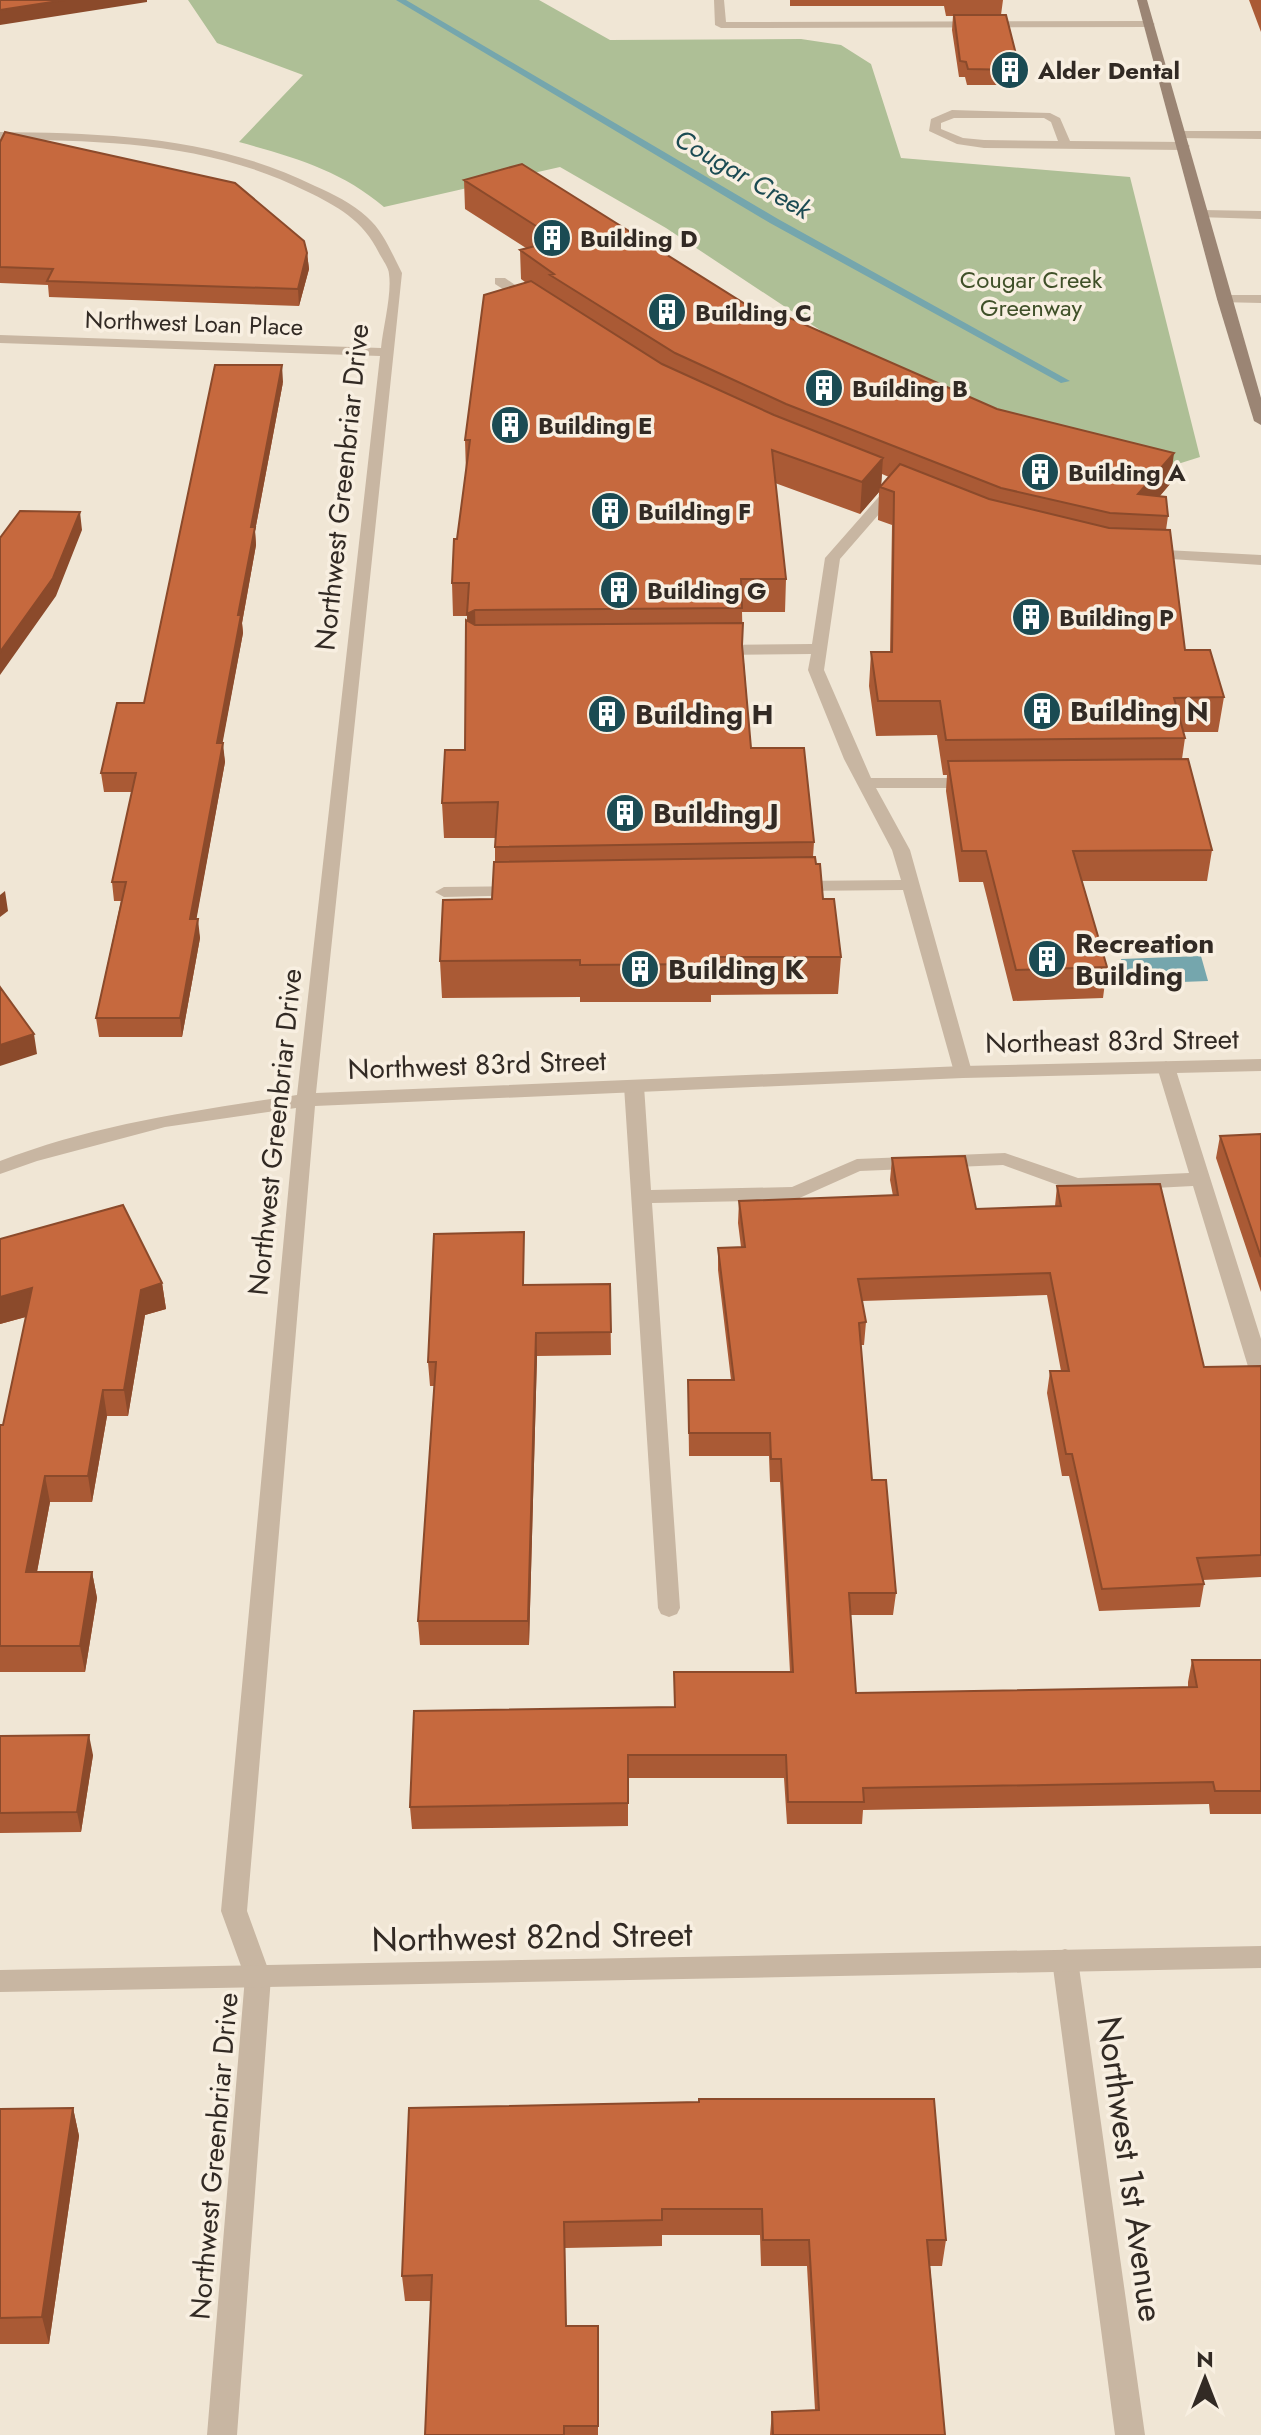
<svg xmlns="http://www.w3.org/2000/svg" width="1261" height="2435" viewBox="0 0 1261 2435" font-family="Jost,sans-serif">
	<rect width="100%" height="100%" fill="#f0e6d5"/>
	<path fill="#aebf96" d="M188,0H539L610,40L801,39L841,45L871,64L901,158L1130,177L1200,457L1162,469L943,394L832,338L666,228L560,167L384,207C341,170 293,157 239,142L303,75L217,43Z"/>
	<path fill="#75a6ad" d="M1201,956L1208,981L1128,984L1121,959Z"/>
	<g fill="none" stroke-linecap="round" stroke-linejoin="round">
		<path fill="#75a6ad" fill-rule="evenodd" d="M396,0H406L778,219L1070,381L1061,383L770,223Z"/>
		<path fill="#c8b6a2" fill-rule="evenodd" d="M714,0H724L726,22L1149,21L1155,24L1149,27L721,28L715,25Z
			M952,110L1050,113L1060,118L1070,141L1184,142L1190,146L1184,150L984,148L957,144L929,131L931,119ZM954,118H1044L1051,122L1058,141L984,140L963,138L941,129V123Z
			M1202,210L1261,211V219L1198,217V211Z
			M495,278H505L538,301L526,304L495,284Z
			M895,483L900,484V490L840,559L824,670L871,778H973L981,783L973,788H876L910,850L972,1072L963,1078L954,1072L903,890L796,891L787,886L796,881L901,880L892,850L844,759L808,670L811,654L715,655L707,650L715,645L812,644L825,558L890,484Z
			M1146,549L1261,555V565L1141,557L1138,554Z
			M520,886L529,891L526,895L444,897L435,892L444,887Z
			M1166,1061L1175,1067L1261,1339V1380L1254,1378L1250,1373L1193,1186L1077,1192L1003,1165L860,1171L795,1200L652,1203L680,1608L677,1614L669,1617L661,1614L658,1608L624,1086L627,1082L634,1080L644,1086L651,1190L792,1187L857,1159L1005,1153L1078,1178L1189,1173L1157,1067Z"/>
		<path fill="#c8b6a2" fill-rule="evenodd" d="M0,132C108,133 216,137 315,186C333,194 352,203 367,217C384,232 392,254 402,273L316,1093L963,1066L1261,1059V1071L963,1078L315,1106L247,1911L271,1977L237,2435H207L245,1977L221,1911L296,1108L165,1127L37,1161L0,1174V1161C95,1124 197,1110 297,1095L380,356L0,343V335L381,348C383,327 392,294 389,274C389,268 382,259 379,253C363,220 337,206 306,191C210,143 105,140 0,140Z
			M1224,295H1261V303L1219,302L1217,299Z
			M1065,1949L1074,1952L1078,1960L1145,2435H1115L1052,1960L1056,1952Z"/>
		<path fill="#c8b6a2" fill-rule="evenodd" d="M1181,131H1261V139L1177,138L1175,135Z
			M1261,1946V1968L0,1992V1970Z"/>
		<path fill="#9b8574" fill-rule="evenodd" d="M1137,0H1147L1261,398V425L1254,421L1217,299Z"/>
	</g>
	<path fill="#aa5a35" fill-rule="evenodd" d="M790,0H1003L1001,15L1020,70L1019,85H967L965,77H959L952,30L953,16H946L944,6H790Z
		M1249,0H1261V32Z
		M0,142L307,253L309,269L299,306L49,297L48,285L0,283Z
		M464,180L758,312L1170,484L1160,496L1168,516L1166,530L1185,650L1224,697L1218,732H1183L1185,738L1182,759L1212,850L1207,881H1082L1107,967L1103,998L1013,1001L983,882H959L946,791L947,775H943L937,735L876,736L869,686L871,652H890L892,525L878,520L879,492L860,514L775,483L786,579L785,612H742L743,650L751,748L814,842L813,857L823,899L841,957L838,994L711,995V1002H580V997L442,998L440,961L492,899L495,862V838H444L442,803L465,750L467,616H453L452,583L466,472L465,440L525,282L521,279L520,250L526,248L465,209ZM882,474L889,477L881,485Z
		M283,382L255,531L256,545L242,623L243,633L222,743L225,762L196,919L200,938L182,1037H99L96,1018L121,901H114L112,882L132,792H104L101,773L144,703Z
		M1261,1134V1292L1216,1158L1220,1136Z
		M892,1158L976,1209L1055,1206L1057,1186L1204,1367L1261,1366V1577L1203,1580L1204,1584L1200,1607L1099,1611L1069,1476H1062L1047,1393L1050,1371H1061L1047,1295L862,1301L866,1322L864,1345H861L872,1480L896,1593L893,1615H850L856,1693L1188,1687V1682L1192,1660H1261V1814H1210L1209,1804L863,1810L862,1824H787L784,1778H628V1826L412,1829L410,1807L674,1707V1672H790L780,1482H770L769,1456H689L688,1380H731L718,1270V1248L741,1247L738,1223L739,1201L893,1196L890,1180Z
		M0,1239L162,1283L166,1309L145,1315L128,1416H107L92,1502H50L37,1572H92L97,1598L85,1672H0V1425H3L26,1317L0,1324Z
		M524,1256V1285L610,1284L611,1355L537,1356L529,1645H420L418,1621L434,1386H430L428,1362Z
		M0,1736L93,1755L81,1832L0,1833Z
		M73,2108L79,2136L49,2344H0V2109Z
		M409,2108L946,2240L942,2266H930L945,2435H770L772,2412L815,2410L807,2266H761L760,2235H662V2246L565,2248L566,2326H598V2435H425L431,2301H405L402,2276Z"/>
	<path fill="#8b4a2b" d="M65,0H147V2L0,25V10Z
		M307,253L309,269L299,306L298,289Z
		M282,365L283,382L255,531L256,545L242,623L243,633L219,762L217,743L251,527Z
		M1174,453L1170,484L1144,514L1138,494Z
		M883,458L881,487H880L879,492L860,514L862,482Z
		M80,512L82,530L56,596L0,675V652Z
		M475,610L476,643L468,647L467,614Z
		M223,743L225,762L193,938L190,919Z
		M5,891L8,911L0,917V895Z
		M198,919L200,938L182,1037L180,1018Z
		M34,1034L37,1054L0,1066V1045Z
		M162,1283L166,1309L145,1315L128,1416L124,1390L141,1290Z
		M32,1288L36,1314L0,1324V1297Z
		M536,1333L537,1356L529,1645L528,1621Z
		M103,1390L107,1416L92,1502L88,1476Z
		M45,1476L50,1502L32,1598L26,1572Z
		M92,1572L97,1598L85,1672L80,1646Z
		M89,1735L93,1755L81,1832L77,1812Z
		M73,2108L79,2136L49,2344L42,2317Z"/>
	<path fill="#c6693e" stroke="#8b4a2b" stroke-width="2" d="M0,0H65L0,10Z
		M954,15H1006L1020,70L968,69L966,62L960,61Z
		M5,132L235,183L304,241L307,253L298,289L47,281L53,269L0,267V142Z
		M522,164L758,312L767,308L997,409L1174,453L1138,494L1166,497L1168,516L1110,513L1001,488L786,404L675,353L550,275L554,274L520,250L558,240L464,180Z
		M531,281L662,364L774,415L883,458L862,482L772,450L786,579H741L742,608L475,610L467,614L469,583H452L454,539H457L470,440H465L484,295Z
		M215,365H282L251,527H255L238,615H241L217,743H223L190,919H198L180,1018H96L126,882H112L136,773H101L117,703H144Z
		M900,464L989,499L1109,528L1170,530L1185,650H1210L1224,697L1174,698L1185,738L946,740L940,701H878L871,652H892L894,492L880,487Z
		M20,511L80,512L53,578L0,652V538Z
		M466,620L475,625L743,623L742,645L751,748H804L814,842L495,847L498,802L442,803L445,750H465Z
		M1188,759L1212,850L1073,851L1107,967L1016,970L986,851H962L948,761Z
		M815,857L816,864H820L823,899H834L841,957H712V964L580,965V960L440,961L443,900L492,899L494,862Z
		M0,987L34,1034L0,1045Z
		M1261,1134V1257L1220,1136Z
		M965,1156L976,1209L1061,1206L1057,1186L1160,1184L1204,1367L1261,1366V1555L1197,1558L1204,1584L1102,1589L1072,1454H1066L1050,1371H1069L1050,1273L858,1279L866,1322L859,1323L872,1480H886L896,1593H849L856,1693L1197,1687L1192,1660H1261V1791H1215L1213,1782L863,1788L864,1802H788L786,1755H628V1803L410,1807L414,1711L675,1707L674,1672H793L781,1459H771L770,1433H689L688,1380H734L718,1248L745,1247L739,1201L898,1195L892,1158Z
		M123,1205L162,1283L141,1290L124,1390H103L88,1476H45L26,1572H92L80,1646H0V1425H3L32,1288L0,1297V1239Z
		M524,1232L523,1285L610,1284L611,1332L536,1333L528,1621H418L436,1362H428L434,1234Z
		M89,1735L77,1812L0,1813V1736Z
		M699,2099H934L946,2240H927L945,2435H773L772,2412L819,2410L809,2240H763L762,2209H662V2220L564,2222L566,2326H598V2426H564V2435H425L432,2275L402,2276L409,2108L699,2102Z
		M73,2108L42,2317L0,2318V2109Z"/>
	<defs>
		<g id="building-disc" transform="scale(2)"><circle r="9.5" fill="#1b4b53" stroke="#f8efe1"/><path d="M-4-6H4V6H1V3H-1V6H-4ZM-2.5-4.3h1.7v1.8h-1.7ZM.8-4.3h1.7v1.8H.8ZM-2.5-1h1.7V.8h-1.7ZM.8-1h1.7V.8H.8Z" fill="#fff"/></g>
	</defs>
	<g fill-rule="evenodd">
		<use href="#building-disc" x="1010" y="70"/>
		<use href="#building-disc" x="552" y="238"/>
		<use href="#building-disc" x="667" y="312"/>
		<use href="#building-disc" x="824" y="388"/>
		<use href="#building-disc" x="510" y="425"/>
		<use href="#building-disc" x="1040" y="472"/>
		<use href="#building-disc" x="610" y="511"/>
		<use href="#building-disc" x="619" y="590"/>
		<use href="#building-disc" x="1031" y="617"/>
		<use href="#building-disc" x="1042" y="711"/>
		<use href="#building-disc" x="607" y="714"/>
		<use href="#building-disc" x="625" y="813"/>
		<use href="#building-disc" x="1047" y="959"/>
		<use href="#building-disc" x="640" y="969"/>
	</g>
	<g text-anchor="middle" dominant-baseline="central" stroke-width="7" stroke-linejoin="round" paint-order="stroke">
		<g font-size="24" font-weight="bold" fill="#322a24" stroke="#f8efe1" text-anchor="start">
			<text x="1038" y="70">Alder Dental</text>
			<text x="580" y="238">Building D</text>
			<text x="695" y="312">Building C</text>
			<text x="852" y="388">Building B</text>
			<text x="538" y="425">Building E</text>
			<text x="1068" y="472">Building A</text>
			<text x="638" y="511">Building F</text>
			<text x="647" y="590">Building G</text>
			<text x="1059" y="617">Building P</text>
		</g>
		<g font-size="24" fill="#3f5028" stroke="#f8efe1">
			<text x="1031" y="279">Cougar Creek<tspan x="1031" dy="28">Greenway</tspan></text>
		</g>
		<g font-size="24" fill="#322a24" stroke="#f8efe1">
			<text transform="translate(194 323) rotate(2)">Northwest Loan Place</text>
		</g>
		<g font-size="26" font-style="italic" fill="#1b4b53" stroke="#f8efe1">
			<text transform="translate(743 174) rotate(30)">Cougar Creek</text>
		</g>
		<g font-size="28" fill="#322a24" stroke="#f8efe1">
			<text transform="translate(342 487) rotate(-84)">Northwest Greenbriar Drive</text>
			<text transform="translate(1112 1041) rotate(-1)">Northeast 83rd Street</text>
			<text transform="translate(477 1065) rotate(-2)">Northwest 83rd Street</text>
			<text transform="translate(275 1132) rotate(-84)">Northwest Greenbriar Drive</text>
			<text transform="translate(214 2156) rotate(-85)">Northwest Greenbriar Drive</text>
		</g>
		<g font-size="28" font-weight="bold" fill="#322a24" stroke="#f8efe1" text-anchor="start">
			<text x="1070" y="711">Building N</text>
			<text x="635" y="714">Building H</text>
			<text x="653" y="813">Building J</text>
			<text x="1075" y="943">Recreation<tspan x="1075" dy="32">Building</tspan></text>
			<text x="668" y="969">Building K</text>
		</g>
		<g font-size="34" fill="#322a24" stroke="#f8efe1">
			<text transform="translate(532 1937) rotate(-1)">Northwest 82nd Street</text>
			<text transform="translate(1130 2169) rotate(82)">Northwest 1st Avenue</text>
		</g>
	</g>
	<g transform="translate(1205 2379)" stroke="#f8efe1" stroke-width="6" paint-order="stroke">
	<path d="M0-6L14 30L0 20L-14 30Z" fill="#322a24"/>
	<text y="-12" font-size="22" font-weight="bold" text-anchor="middle" fill="#322a24">N</text>
	</g>
</svg>
